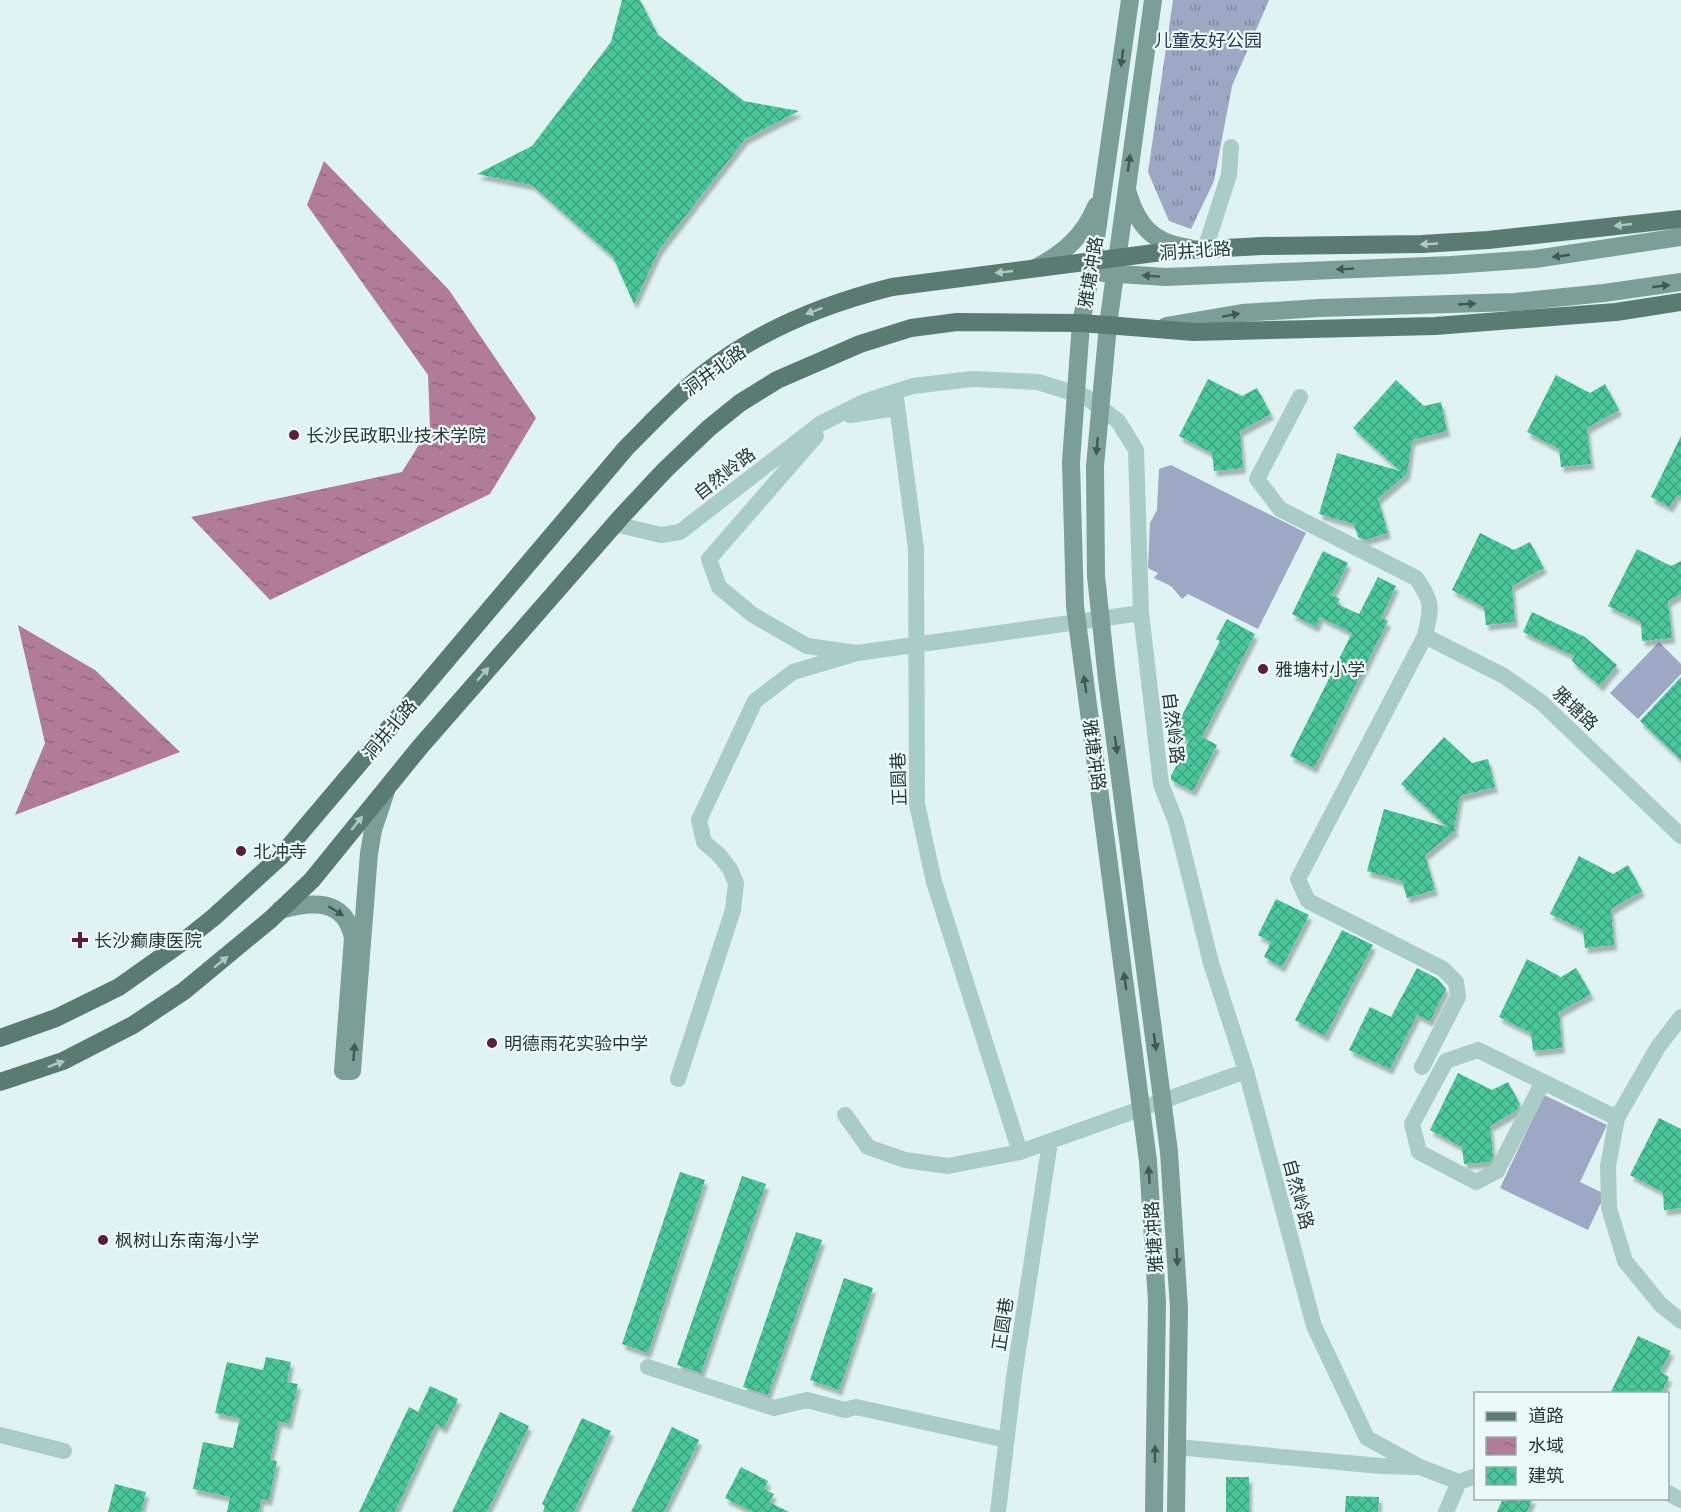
<svg xmlns="http://www.w3.org/2000/svg" width="1681" height="1512" viewBox="0 0 1681 1512" font-family="Manrope,'Noto Sans SC',sans-serif">
	<defs>
		<pattern id="grass-tufts" width="24" height="20" patternUnits="userSpaceOnUse" patternTransform="scale(1.5)"><rect width="24" height="20" fill="#9ea7c3"/><path d="M3 7l-1-3M5 7V3M7 7l1-3M15 17l-1-3M17 17v-4M19 17l1-3" fill="none" stroke="#81899f"/></pattern>
		<pattern id="water-ripples" width="26" height="14" patternUnits="userSpaceOnUse" patternTransform="scale(1.5)"><rect width="26" height="14" fill="#b17c99"/><path d="M2 4q2-2 4 0t4 0M15 11q2-2 4 0t4 0" fill="none" stroke="#90677e"/></pattern>
		<pattern id="building-cross-hatch" width="8" height="8" patternUnits="userSpaceOnUse" patternTransform="scale(1.5)"><rect width="8" height="8" fill="#48c79a"/><path d="M0 0l8 8M0 8l8-8" fill="none" stroke="#3ca37e"/></pattern>
		<filter id="shadow"><feDropShadow dx="3" dy="5.5" stdDeviation="1.5" flood-color="#0004"/></filter>
	</defs>
	<rect width="100%" height="100%" fill="#def3f2"/>
	<path fill="url(#grass-tufts)" d="M1173,0H1269L1232,86L1214,181L1191,229L1169,221L1148,172Z"/>
	<path fill="#9ea7c3" d="M1171,465L1306,533L1258,629L1188,594L1182,599L1171,586L1154,578L1158,573L1148,568L1150,523L1157,510L1159,469Z
		M1659,642L1681,664V674L1638,719L1610,693Z
		M1544,1095L1607,1125L1580,1182L1605,1194L1588,1230L1500,1188Z"/>
	<path fill="url(#water-ripples)" d="M324,161L449,290L536,418L490,494L270,600L191,517L402,472L430,427L428,375L307,205Z
		M18,625L95,670L180,752L15,815L45,743Z"/>
	<path fill="url(#building-cross-hatch)" filter="url(#shadow)" d="M622,0H640L658,35L744,101L799,111L745,139L659,250L634,304L613,257L532,185L477,174L532,146L611,42Z
		M1556,375L1590,393L1605,384L1619,410L1587,428L1591,464L1561,467L1559,449L1527,432Z
		M1208,379L1242,396L1257,388L1271,414L1240,431L1243,468L1214,471L1212,453L1179,436Z
		M1396,380L1424,406L1441,402L1447,431L1412,440L1407,474L1378,499L1388,533L1365,540L1358,537L1354,524L1319,514L1337,453L1400,471L1353,428Z
		M1681,436V497L1677,495L1670,507L1651,497Z
		M1480,533L1514,550L1530,542L1544,568L1512,586L1515,622L1486,625L1484,607L1452,590Z
		M1637,549L1671,566L1681,561V594L1668,601L1672,638L1642,641L1641,622L1608,606Z
		M1323,551L1348,563L1332,595L1340,599L1337,604L1359,614L1378,577L1396,586L1381,618L1388,621L1314,768L1290,756L1352,633L1320,617L1316,627L1292,614Z
		M1532,612L1585,637L1617,665L1600,686L1572,661L1574,656L1523,632Z
		M1227,619L1255,634L1202,737L1217,745L1193,791L1171,780V776L1189,741L1173,733L1220,641L1216,639Z
		M1681,677V760L1640,721Z
		M1444,737L1472,763L1488,759L1495,787L1460,796L1454,829L1456,830L1425,855L1435,890L1407,898L1402,881L1367,871L1384,809L1447,827L1401,784Z
		M1579,856L1613,874L1628,865L1642,891L1611,909L1614,945L1585,948L1583,930L1550,914Z
		M1276,899L1309,915L1282,967L1264,957L1271,942L1258,935Z
		M1342,930L1373,945L1325,1036L1295,1020Z
		M1527,959L1561,977L1576,968L1591,994L1559,1012L1562,1048L1533,1051L1531,1033L1499,1017Z
		M1417,968L1438,979L1446,989L1430,1021L1417,1015L1390,1069L1349,1050L1370,1007L1391,1017Z
		M1458,1073L1492,1090L1508,1082L1520,1104L1516,1111L1490,1126L1493,1156L1490,1162L1464,1164L1462,1147L1430,1130Z
		M1659,1118L1681,1129V1208L1664,1210L1663,1192L1630,1175Z
		M680,1172L705,1180L648,1353L622,1344Z
		M742,1176L766,1184L701,1373L677,1365Z
		M796,1232L822,1240L768,1395L743,1387Z
		M844,1278L873,1288L839,1390L810,1380Z
		M1638,1336L1671,1351L1660,1372L1669,1377L1661,1394H1610Z
		M266,1357L291,1362L287,1382L298,1384L289,1424L279,1421L270,1460L277,1461L269,1500L261,1499L259,1512H227L230,1497L193,1489L203,1442L233,1448L240,1418L215,1413L227,1362L263,1370Z
		M430,1386L458,1399L444,1428L436,1424L395,1512H359L409,1407L418,1412Z
		M500,1412L529,1426L487,1512H452Z
		M582,1418L611,1431L574,1512H543L545,1506L542,1504Z
		M672,1427L699,1440L664,1512H631Z
		M741,1467L768,1481L764,1489L774,1494L769,1502L789,1512H753L725,1498Z
		M1226,1477H1249V1512H1226Z
		M115,1484L146,1492L141,1512H108Z
		M1346,1496L1379,1497L1378,1512H1345Z
		M1503,1498H1533L1527,1512H1497Z"/>
	<g fill="none" stroke-linecap="round" stroke-linejoin="round">
		<path stroke="#aaccc7" stroke-width="16" d="M1205,249L1229,175L1231,147
			M1300,397L1257,479L1280,509L1416,578C1434,603 1431,608 1425,636L1298,879L1308,901L1443,969L1456,982L1458,997L1422,1067
			M896,398L916,549L917,804L934,882L1020,1152
			M850,415L897,408
			M615,524L661,535L680,532L820,424L866,401L913,386L972,379L1038,382L1086,397L1118,421L1136,450L1141,613L1161,784L1176,822L1211,963L1246,1071L1314,1326L1367,1438L1420,1467L1459,1482L1446,1512
			M1425,636L1504,676L1541,702L1681,836
			M857,653L1141,613
			M1681,1017L1658,1047L1617,1118L1608,1166L1609,1208L1625,1261L1661,1305L1681,1321
			M678,1079L733,910L736,883L730,869L719,855L704,842L699,820L755,701L793,672L857,653L807,646L753,615L719,587L709,559L816,436
			M845,1115L868,1147L905,1160L948,1166L1020,1152L1246,1071
			M1617,1118L1478,1050L1446,1061L1412,1124L1419,1152L1476,1182L1497,1171L1543,1082L1617,1118
			M648,1367L774,1408L807,1400L845,1410L856,1407L1006,1440
			M0,1435L64,1451
			M1177,1447L1381,1466L1416,1467
			M1459,1482L1476,1476
			M1668,1493L1681,1500
			M998,1512L1014,1377L1050,1142"/>
		<path stroke="#7b9f97" stroke-width="18" d="M1130,0L1091,273L1081,323L1071,462L1075,606L1148,1161L1157,1302L1154,1512
			M1153,0L1108,325L1095,466L1096,576L1107,679L1169,1152L1179,1309L1176,1512
			M1127,190C1137,225 1152,243 1189,248
			M1035,268C1063,254 1084,236 1096,206
			M1103,273L1166,277L1451,265L1535,259L1681,237
			M1166,326L1242,313L1319,308L1515,302L1604,293L1681,282
			M280,910C312,901 345,898 353,938L343,1071H352L369,853L373,830L386,791"/>
		<path stroke="#5a7b72" stroke-width="18" d="M0,1038L56,1018L119,987L184,941L214,917L281,856L626,448C651,423 675,397 702,375C757,331 824,304 892,287L1170,251L1262,246L1422,244L1488,240L1681,219
			M0,1082L63,1061L133,1025L184,991L271,919L312,880L420,747L621,517L665,470L709,428L740,403L777,380L860,344L911,328L957,322L1081,323L1194,332L1435,326L1616,312L1681,302"/>
	</g>
	<defs><path id="oneway-solid" d="M-6-.8H1V-3.2L6.5 0L1 3.2V.8H-6Z" transform="scale(1.5)"/></defs>
	<g fill="#425852">
		<use href="#oneway-solid" transform="translate(1122 58) rotate(98)"/>
		<use href="#oneway-solid" transform="translate(1129 163) rotate(-82)"/>
		<use href="#oneway-solid" transform="translate(1561 256) rotate(172)"/>
		<use href="#oneway-solid" transform="translate(1345 269) rotate(177)"/>
		<use href="#oneway-solid" transform="translate(1151 276) rotate(-176)"/>
		<use href="#oneway-solid" transform="translate(1661 286) rotate(-8)"/>
		<use href="#oneway-solid" transform="translate(1467 304) rotate(-3)"/>
		<use href="#oneway-solid" transform="translate(1231 315) rotate(-10)"/>
		<use href="#oneway-solid" transform="translate(1097 446) rotate(95)"/>
		<use href="#oneway-solid" transform="translate(1085 684) rotate(-98)"/>
		<use href="#oneway-solid" transform="translate(1116 745) rotate(82)"/>
		<use href="#oneway-solid" transform="translate(336 911) rotate(32)"/>
		<use href="#oneway-solid" transform="translate(1125 981) rotate(-98)"/>
		<use href="#oneway-solid" transform="translate(1155 1042) rotate(82)"/>
		<use href="#oneway-solid" transform="translate(354 1052) rotate(-86)"/>
		<use href="#oneway-solid" transform="translate(1149 1175) rotate(-94)"/>
		<use href="#oneway-solid" transform="translate(1177 1257) rotate(87)"/>
		<use href="#oneway-solid" transform="translate(1155 1454) rotate(-89)"/>
	</g>
	<g fill="#b1c7c3">
		<use href="#oneway-solid" transform="translate(1623 225) rotate(174)"/>
		<use href="#oneway-solid" transform="translate(1429 244) rotate(177)"/>
		<use href="#oneway-solid" transform="translate(1004 272) rotate(174)"/>
		<use href="#oneway-solid" transform="translate(814 311) rotate(159)"/>
		<use href="#oneway-solid" transform="translate(483 674) rotate(-49)"/>
		<use href="#oneway-solid" transform="translate(357 823) rotate(-51)"/>
		<use href="#oneway-solid" transform="translate(221 962) rotate(-39)"/>
		<use href="#oneway-solid" transform="translate(56 1064) rotate(-20)"/>
	</g>
	<g fill="#5b1e3e" stroke="#ebfaf9" stroke-width="2">
		<circle cx="294" cy="435" r="6"/>
		<circle cx="1263" cy="669" r="6"/>
		<circle cx="241" cy="851" r="6"/>
		<path d="M77 931h6v6h6v6h-6v6h-6v-6h-6v-6h6z"/>
		<circle cx="492" cy="1043" r="6"/>
		<circle cx="103" cy="1240" r="6"/>
	</g>
	<g text-anchor="middle" dominant-baseline="central" stroke-width="4.5" stroke-linejoin="round" paint-order="stroke">
		<g font-size="18" fill="#2d3657" stroke="#ebfaf9">
			<text x="1208" y="40">儿童友好公园</text>
		</g>
		<g font-size="18" fill="#293934" stroke="#ebfaf9">
			<text transform="translate(1195 250) rotate(-4)">洞井北路</text>
			<text transform="translate(1090 272) rotate(-81)">雅塘冲路</text>
			<text transform="translate(714 370) rotate(-36)">洞井北路</text>
			<text transform="translate(724 473) rotate(-38)">自然岭路</text>
			<text transform="translate(1576 708) rotate(43)">雅塘路</text>
			<text transform="translate(1174 728) rotate(83)">自然岭路</text>
			<text transform="translate(389 729) rotate(-50)">洞井北路</text>
			<text transform="translate(1095 755) rotate(82)">雅塘冲路</text>
			<text transform="translate(898 779) rotate(-92)">正圆巷</text>
			<text transform="translate(1299 1194) rotate(75)">自然岭路</text>
			<text transform="translate(1153 1237) rotate(-94)">雅塘冲路</text>
			<text transform="translate(1002 1324) rotate(-81)">正圆巷</text>
		</g>
		<g font-size="18" fill="#293934" stroke="#ebfaf9" text-anchor="start">
			<text x="306" y="435">长沙民政职业技术学院</text>
			<text x="1275" y="669">雅塘村小学</text>
			<text x="253" y="851">北冲寺</text>
			<text x="94" y="940">长沙癫康医院</text>
			<text x="504" y="1043">明德雨花实验中学</text>
			<text x="115" y="1240">枫树山东南海小学</text>
		</g>
	</g>
	<rect x="1474" y="1392" width="195" height="108" fill="#ebfaf9" stroke="#9dadaa" stroke-width="1.5"/>
	<rect x="1486" y="1412" width="30" height="9" fill="#5a7b72" stroke="#9dadaa" stroke-width="1.5"/>
	<text x="1528" y="1422" font-size="18" fill="#293934">道路</text>
	<rect x="1486" y="1437" width="30" height="18" fill="url(#water-ripples)" stroke="#9dadaa" stroke-width="1.5"/>
	<text x="1528" y="1452" font-size="18" fill="#293934">水域</text>
	<rect x="1486" y="1467" width="30" height="18" fill="url(#building-cross-hatch)" stroke="#9dadaa" stroke-width="1.5"/>
	<text x="1528" y="1482" font-size="18" fill="#293934">建筑</text>
</svg>
